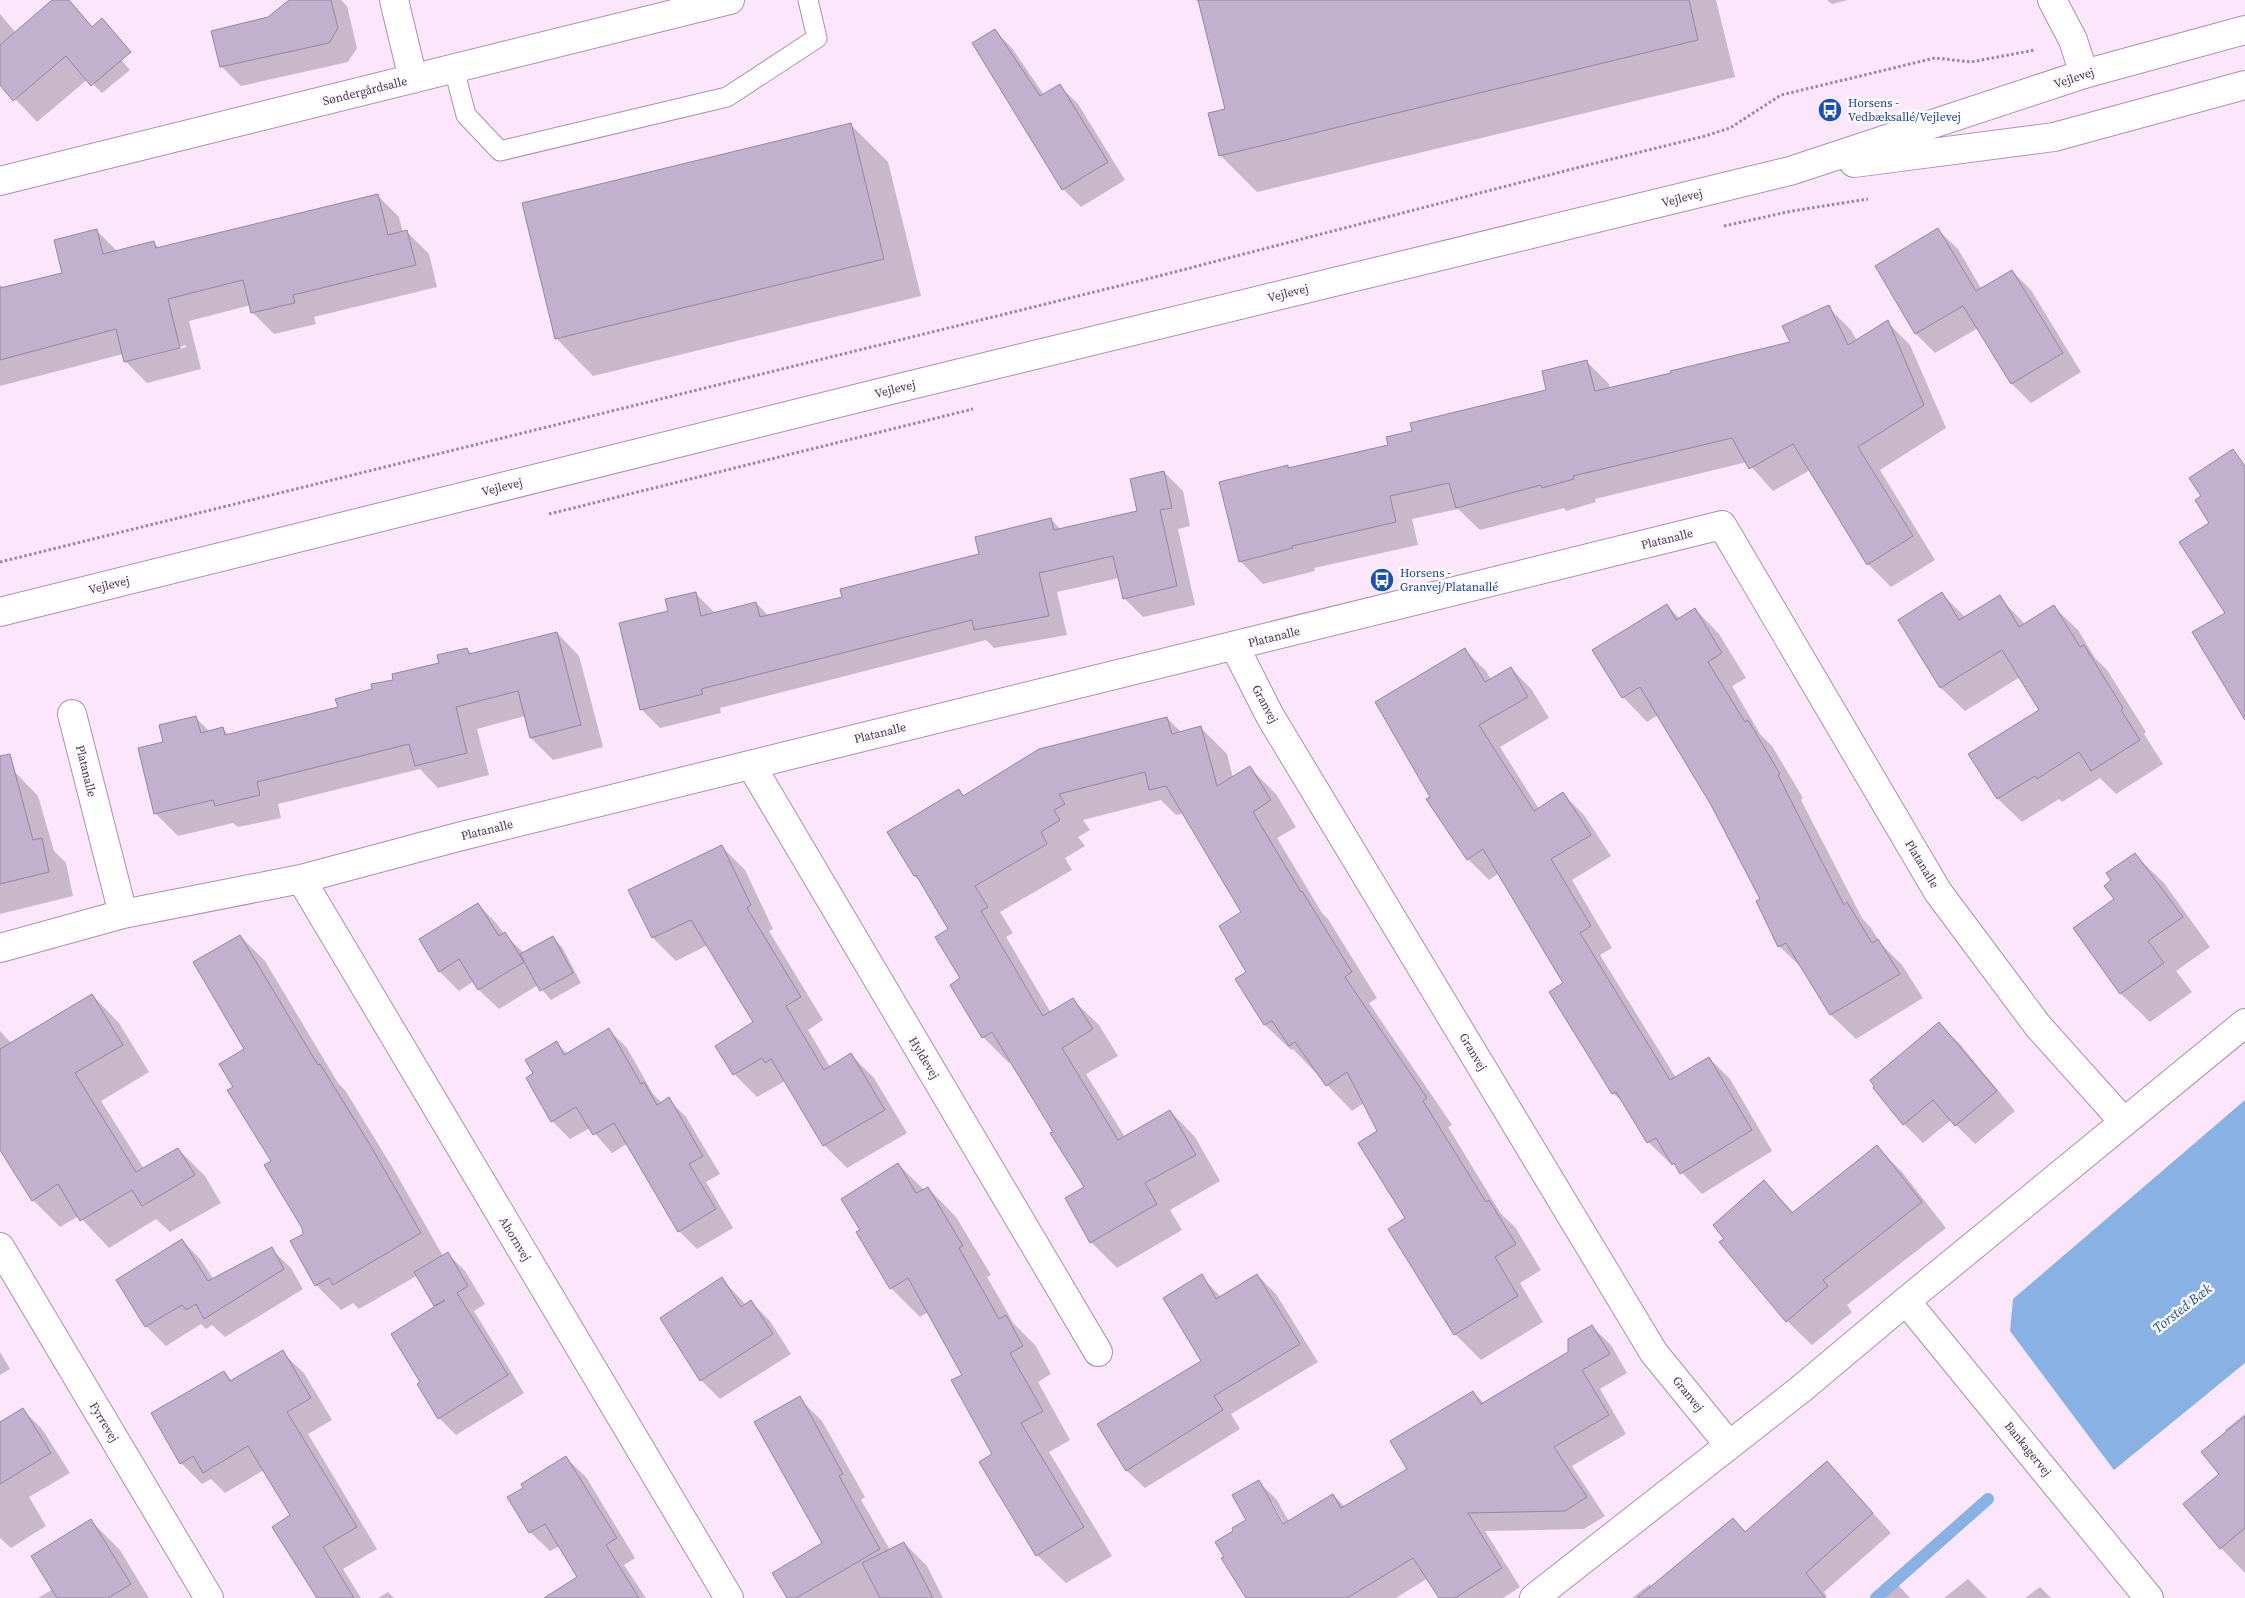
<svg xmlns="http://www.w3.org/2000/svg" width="2245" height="1598" viewBox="0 0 2245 1598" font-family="'Source Serif 4',serif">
	<rect width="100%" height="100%" fill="#fbe6fc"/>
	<path fill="#87b2e3" d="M2245,1100V1363L2114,1470L2010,1331L2013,1299Z"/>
	<path fill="#0003" fill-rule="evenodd" d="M54,0H69L130,70L102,93L88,79L37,122L0,83V14L16,33Z
		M291,0H341L347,6L357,48L348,62L241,86L221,66L269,19Z
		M1196,0H1716L1735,77L1257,192L1220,155L1227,110L1201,5Z
		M1827,0H1848L1832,4Z
		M994,30L1012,48L1044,95L1060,86L1078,104L1125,180L1081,207L1063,189Z
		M851,125L888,162L921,296L593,376L556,338Z
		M377,195L399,217L403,233L407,232L429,254L437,287L314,317L316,324L274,334L252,312L251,305L189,321L201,369L147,383L125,361L123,354L0,386V285L4,288L63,273L97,231L118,252L154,243L159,248ZM186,345V347L138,359V357Z
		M1938,230L1958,249L1982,290L2012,271L2031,290L2081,372L2031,403L2012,384L1978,328L1935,353L1916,334L1876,267Z
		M1828,307L1851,330L1857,341L1887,322L1910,345L1946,428L1880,470L1935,560L1891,587L1868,564L1810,470L1773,491L1747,462L1595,499L1596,502L1566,511L1564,508L1480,530L1458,509L1412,519L1418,545L1314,568L1315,571L1263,584L1240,561L1287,466L1290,469L1389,446L1413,432L1548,390L1586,361L1609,384L1610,388L1791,343Z
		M1164,472L1183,491L1190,526L1178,529L1195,605L1143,617L1124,598L1119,578L1057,592L1067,635L994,648L986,640L720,708L721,713L660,728L641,709L669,612L696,594L716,614L756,603L769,616L843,598L981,555L1051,519L1061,530L1139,512Z
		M1942,594L1965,617L1999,597L2025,624L2054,607L2078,630L2095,658L2107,670L2146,732L2144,734L2163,764L2116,794L2100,778L2062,802L2059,799L2022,822L1998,799L1970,754L2041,710L2020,677L1965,711L1941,688L1899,620Z
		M1667,605L1680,619L1695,609L1719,634L1746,678L1732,686L1760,734L1772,746L1803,798L1801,800L1862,918L1871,928L1881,944L1902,965L1923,998L1856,1039L1831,1015L1804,970L1779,946L1757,902L1761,900L1712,805L1658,715L1647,722L1623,697Z
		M557,633L579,656L603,747L553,760L531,738L525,716L477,729L489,775L438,788L420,769L278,804L281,818L238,827L233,823L178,836L155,813L164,743L196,718L210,732L223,729L229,735L339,708L374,690L441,663L467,649L472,654Z
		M1465,650L1486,671L1491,680L1511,668L1532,690L1549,718L1500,747L1539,809L1563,794L1584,815L1611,856L1572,880L1612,948L1600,955L1676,1078L1709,1058L1730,1079L1772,1151L1702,1194L1672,1162L1670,1163L1648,1142L1627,1106L1613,1093L1565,983L1499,873L1489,880L1468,859L1432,797Z
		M1167,718L1182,733L1201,728L1227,754L1233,778L1250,768L1276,794L1296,827L1277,838L1322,913L1328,919L1377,998L1369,1003L1452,1125L1448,1127L1501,1214L1515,1227L1541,1270L1520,1283L1543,1322L1481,1360L1455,1334L1407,1219L1379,1132L1364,1103L1352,1111L1293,1049L1291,1050L1265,1025L1237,979L1248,972L1243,913L1184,813L1176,815L1161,800L1083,820L1090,830L1078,837L1085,846L1065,858L1072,870L1000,912L1013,933L1006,937L1051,1013L1073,1000L1099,1025L1118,1056L1086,1074L1125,1137L1170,1111L1195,1137L1220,1181L1170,1210L1182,1230L1117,1268L1091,1242L1085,1188L1055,1132L1011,1061L1009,1063L983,1037L962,979L950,929L924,885L914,876L959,791L965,797Z
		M14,771L38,796L54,851L66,863L73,896L0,914V775Z
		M722,847L745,870L773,929L769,931L823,1020L808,1030L830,1067L851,1055L874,1078L907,1133L847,1168L824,1145L785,1081L757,1097L734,1074L755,1022L708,945L676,961L653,938L630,890Z
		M2135,855L2164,883L2210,947L2176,971L2192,992L2150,1022L2121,994L2075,928L2116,900Z
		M478,904L497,924L504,934L524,953L553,938L562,947L581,983L551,1000L538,985L499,1009L479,990L474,981L459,991L440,972L421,939Z
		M240,936L265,961L338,1083L345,1090L394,1170L443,1256L448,1254L465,1271L485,1304L474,1311L524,1393L456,1435L439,1418L422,1382L437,1307L418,1275L359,1309L353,1303L341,1310L316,1285L305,1234L273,1162L234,1087L246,1050Z
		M92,995L119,1023L149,1072L101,1101L144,1169L178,1149L205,1176L221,1203L170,1232L156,1219L109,1248L79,1216L60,1227L33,1200L0,1148V1031L12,1044Z
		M1939,1024L1959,1043L2015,1111L1975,1144L1951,1120L1923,1143L1904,1124Z
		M609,1030L627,1048L653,1094L662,1103L668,1099L686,1117L720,1174L706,1182L733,1228L697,1249L679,1231L627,1144L612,1153L590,1128L570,1139L552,1121L535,1074L556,1043L568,1054Z
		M1877,1147L1902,1172L1946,1228L1847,1305L1852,1312L1812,1345L1787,1321L1726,1239L1764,1182L1794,1213Z
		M898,1164L924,1190L928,1188L956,1217L991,1275L987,1277L1014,1324L1035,1345L1051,1374L1038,1382L1070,1440L1049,1452L1112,1556L1066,1583L1037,1555L994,1455L964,1375L928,1312L920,1317L891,1288L862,1230Z
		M182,1240L201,1260L214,1280L271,1249L291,1268L303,1289L225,1337L212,1325L206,1329L201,1324L166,1346L146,1326L118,1280Z
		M1257,1275L1276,1294L1318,1362L1231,1414L1240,1429L1145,1488L1126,1470L1203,1361L1201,1276L1221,1297Z
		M722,1279L746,1305L751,1302L770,1321L791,1354L720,1399L701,1380Z
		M1592,1327L1611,1345L1627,1373L1600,1389L1626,1434L1572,1466L1605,1516L1584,1529L1485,1531L1520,1587L1503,1598H1441L1428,1578L1396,1598H1247L1226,1557L1235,1531L1247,1520L1258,1481L1277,1500L1289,1522L1333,1495L1345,1507L1408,1469L1473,1392L1484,1403L1569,1353ZM1269,1502H1272L1287,1529L1285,1530Z
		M0,1352L10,1369L0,1375Z
		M282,1352L304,1373L332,1420L308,1434L377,1549L343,1569L361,1598H318L292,1516L264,1470L225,1493L211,1479L202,1484L181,1463L224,1372L232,1381Z
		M799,1398L822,1421L865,1497L861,1500L890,1550L904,1543L927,1566L943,1598H788L824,1543Z
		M23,1410L42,1429L70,1473L29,1497L46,1526L11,1548L0,1538V1424Z
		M2245,1414V1573L2221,1548L2227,1433L2225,1430Z
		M566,1458L586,1477L635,1558L624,1565L646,1598H577L579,1578L560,1546L550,1551L530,1532L524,1488Z
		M1827,1462L1891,1533L1824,1592L1827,1597L1825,1598H1632L1650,1584L1652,1587L1733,1519L1746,1532Z
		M91,1521L120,1550L149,1598H38L53,1589Z
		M1968,1579L1987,1598H1944Z
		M1898,1585L1910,1598H1883Z
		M2040,1587L2051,1598H2025Z
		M388,1592L394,1598H378Z"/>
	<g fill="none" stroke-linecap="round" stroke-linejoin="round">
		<path stroke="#87b2e3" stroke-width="12" d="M1876,1598L1988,1499"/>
	</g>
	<path fill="#c2b0cf" stroke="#9584a1" d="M52,0H69L92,27L102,18L131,52L91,86L66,56L13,101L0,85V45Z
		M289,0H331L338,28L329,43L220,67L211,31L268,17Z
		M1198,0H1689L1698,40L1219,156L1208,113L1225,109Z
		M995,29L1040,96L1060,84L1108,162L1062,190L972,43Z
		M851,123L884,259L555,339L522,203Z
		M378,194L388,235L407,230L416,265L293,295L295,303L251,313L243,280L168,299L180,348L124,362L116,329L0,360V288L62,273L54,240L97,229L103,254L154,241L156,248Z
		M1938,228L1976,291L2012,270L2063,353L2011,384L1963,306L1915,334L1875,266Z
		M1829,305L1848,345L1888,320L1924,405L1858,447L1913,536L1867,565L1793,444L1749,469L1732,438L1573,476L1574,479L1542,488L1541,485L1456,508L1449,483L1390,496L1396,522L1292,546L1293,548L1239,562L1219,482L1288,465V468L1388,445L1386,437L1412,431L1410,423L1546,390L1542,371L1587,360L1595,391L1671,373L1670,371L1790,342L1782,326Z
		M2233,449L2245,466V720L2192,632L2225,613L2179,542L2209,523L2195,500L2201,496L2189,478Z
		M1164,471L1172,508L1160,510L1177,586L1123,599L1113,556L1039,573L1049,616L974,630L972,620L701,689L703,694L640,710L619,623L668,611L665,599L696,592L701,616L756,602L760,617L842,597L840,589L979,554L975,537L1051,518L1054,530L1137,511L1130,479Z
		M1942,592L1959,620L2000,595L2019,627L2054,605L2080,647L2084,645L2123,708L2121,710L2140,740L2091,771L2079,752L2037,779L2035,776L1997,799L1968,754L2039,710L2002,650L1940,688L1898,620Z
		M1667,604L1676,620L1695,608L1722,653L1708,662L1745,722L1748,720L1780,774L1778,775L1844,905L1847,902L1872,943L1878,939L1900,974L1830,1015L1786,943L1778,947L1756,901L1760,899L1711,805L1640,687L1622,698L1592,650Z
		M557,632L581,725L530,738L518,691L456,707L467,753L415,766L409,744L257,782L260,795L215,806L213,800L154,814L138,748L163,742L159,725L196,716L201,733L223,727L225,735L338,707L335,699L372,689L371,684L393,680L392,674L439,663L437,655L467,648L469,654Z
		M1465,648L1485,682L1511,667L1528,697L1479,725L1534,811L1563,792L1591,835L1551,859L1591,926L1580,933L1670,1080L1709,1057L1752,1130L1680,1174L1674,1163L1672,1165L1656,1138L1647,1143L1616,1092L1612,1094L1549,992L1563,983L1483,849L1467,860L1426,799L1430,797L1375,702Z
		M1167,717L1172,734L1201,726L1217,786L1250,766L1271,800L1253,812L1301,892L1302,891L1352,972L1345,977L1427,1098L1423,1101L1486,1202L1489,1200L1516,1244L1495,1257L1518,1296L1454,1335L1388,1229L1405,1218L1358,1143L1377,1131L1347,1072L1326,1086L1295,1042L1289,1046L1272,1021L1264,1025L1235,979L1246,972L1219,926L1241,912L1166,786L1149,790L1145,772L1059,794L1065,804L1054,810L1060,820L1041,832L1047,844L975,886L988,907L981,911L1043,1016L1073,998L1093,1029L1062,1048L1118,1140L1170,1110L1196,1155L1145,1183L1157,1204L1090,1243L1065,1198L1084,1187L1050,1133L1053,1132L992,1032L982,1038L950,985L960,978L935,937L948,929L916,875L914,876L887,832L959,789L963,796L1039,749Z
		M10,754L33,840L42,838L49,872L0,884V756Z
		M722,845L751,905L747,908L801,997L786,1006L824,1070L851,1053L885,1110L823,1146L771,1059L765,1063L762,1058L733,1075L715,1046L753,1022L691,920L652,938L628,890Z
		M2135,853L2183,917L2148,941L2164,963L2120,994L2073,928L2114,899L2104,886L2111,880L2106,873Z
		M478,903L499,936L505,932L524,962L478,990L459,959L439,972L419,939Z
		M240,935L318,1065L320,1064L369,1143L421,1233L333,1285L329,1278L315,1286L290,1241L303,1234L302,1228L264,1165L271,1161L227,1090L233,1087L219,1064L244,1049L193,962Z
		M553,936L573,973L540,991L520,954Z
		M92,994L123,1045L75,1073L136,1172L178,1148L195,1175L142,1206L132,1190L80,1221L58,1184L32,1201L0,1150V1049Z
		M1939,1022L1997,1091L1955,1126L1933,1100L1903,1125L1873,1088L1874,1086L1870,1080Z
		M609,1028L641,1084L644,1082L657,1105L669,1097L703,1156L689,1164L716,1209L678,1232L614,1123L593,1135L576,1107L551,1122L526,1078L533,1073L525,1060L557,1041L564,1055Z
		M1877,1145L1922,1202L1823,1280L1828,1286L1786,1322L1719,1242L1724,1239L1713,1225L1764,1180L1792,1213Z
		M898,1163L916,1193L928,1187L963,1246L959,1248L999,1319L1006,1315L1023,1346L1010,1353L1043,1411L1021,1423L1084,1527L1036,1556L979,1462L992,1454L951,1380L962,1375L908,1278L890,1289L856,1232L860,1230L841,1199Z
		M182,1239L208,1281L272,1247L284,1269L204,1319L196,1304L186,1310L182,1305L145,1327L116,1280Z
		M448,1252L468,1286L457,1293L508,1375L438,1419L417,1384L420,1382L391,1334L445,1300L434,1306L414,1272Z
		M1202,1274L1216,1299L1257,1274L1300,1344L1214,1396L1223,1410L1126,1471L1097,1424L1201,1361L1163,1298Z
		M722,1277L741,1307L751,1300L773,1334L700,1381L660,1318Z
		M1592,1325L1610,1354L1582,1370L1609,1415L1554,1447L1587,1497L1565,1511L1468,1513L1502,1568L1455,1598H1439L1413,1558L1347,1598H1246L1221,1558L1224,1557L1215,1542L1233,1531L1232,1528L1246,1520L1232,1495L1259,1480L1283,1524L1333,1494L1341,1508L1407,1469L1390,1441L1473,1391L1481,1404L1568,1352V1339Z
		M283,1350L311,1398L287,1412L357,1527L323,1547L354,1598H317L272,1527L290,1515L248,1446L203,1473L193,1456L180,1464L151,1413L224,1371L230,1381Z
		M800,1396L843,1474L839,1476L880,1549L796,1598H787L772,1573L822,1543L754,1422Z
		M23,1408L51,1453L0,1484V1422Z
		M2245,1416V1528L2220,1549L2183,1504L2219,1474L2201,1452Z
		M566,1456L617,1538L606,1545L639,1598H544L577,1577L545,1524L529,1533L507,1497L523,1488L521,1484Z
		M1827,1461L1873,1513L1806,1573L1825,1598H1637L1733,1518L1745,1532Z
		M91,1519L131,1584L108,1598H57L31,1556Z
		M904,1542L933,1598H880L862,1563Z"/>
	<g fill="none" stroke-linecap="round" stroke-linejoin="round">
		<g stroke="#a991ab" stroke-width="21">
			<path id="lane" d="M454,69L466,115L500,151L727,97L817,38L808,0"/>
		</g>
		<g stroke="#a991ab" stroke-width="30">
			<path id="street" d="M394,0L413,79
				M2052,0L2073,40L2084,74
				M0,181L730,0
				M1235,647L1270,716L1654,1353L1729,1445
				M72,714L123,914
				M751,765L1098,1352
				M301,879L729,1598
				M0,948L123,914L301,879L458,837L1722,525L1938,892L2038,1026L2124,1122
				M0,1247L209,1598
				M1534,1598L1801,1389L1906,1301"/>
		</g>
		<g stroke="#a991ab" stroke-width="30">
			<path id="secondary" d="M2149,1598L1906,1301L2245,1023"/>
		</g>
		<g stroke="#a991ab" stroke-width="30">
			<path id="primary" d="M1854,163L2054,137L2245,85
				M0,612L899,388L1790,171L2084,74L2245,30"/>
		</g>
		<path stroke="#988999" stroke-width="3" stroke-dasharray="2.5 2.5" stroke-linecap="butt" d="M1724,226L1792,211L1868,199
			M549,514L973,409
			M0,562L1159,276L1584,166L1705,136L1730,128L1781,95L1935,58L1971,62L2035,50"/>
		<use href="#lane" stroke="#fff" stroke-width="19"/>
		<use href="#street" stroke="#fff" stroke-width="28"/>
		<use href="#secondary" stroke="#fff" stroke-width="28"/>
		<use href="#primary" stroke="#fff" stroke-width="28"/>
	</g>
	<defs>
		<g id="bus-disc" transform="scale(1.25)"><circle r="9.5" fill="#1a4fb4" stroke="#fef9ff"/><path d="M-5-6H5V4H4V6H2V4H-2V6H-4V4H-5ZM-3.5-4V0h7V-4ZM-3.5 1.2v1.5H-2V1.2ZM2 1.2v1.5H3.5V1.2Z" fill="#fff"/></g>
	</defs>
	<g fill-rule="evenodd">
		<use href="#bus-disc" x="1830" y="110"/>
		<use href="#bus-disc" x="1382" y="580"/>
	</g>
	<g text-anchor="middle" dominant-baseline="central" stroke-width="5" stroke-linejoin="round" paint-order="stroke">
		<g font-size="12" fill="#433944" stroke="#fef9ff">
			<text transform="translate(2074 78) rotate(-18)">Vejlevej</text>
			<text transform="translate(365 91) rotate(-14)">Søndergårdsalle</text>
			<text transform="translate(1682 198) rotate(-14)">Vejlevej</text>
			<text transform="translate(1288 293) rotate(-14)">Vejlevej</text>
			<text transform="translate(895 389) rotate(-14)">Vejlevej</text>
			<text transform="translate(502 487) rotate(-14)">Vejlevej</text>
			<text transform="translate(1667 539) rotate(-14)">Platanalle</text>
			<text transform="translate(109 585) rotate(-14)">Vejlevej</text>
			<text transform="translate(1274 637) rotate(-14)">Platanalle</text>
			<text transform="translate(1265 704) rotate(62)">Granvej</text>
			<text transform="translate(880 733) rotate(-14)">Platanalle</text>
			<text transform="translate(86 771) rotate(76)">Platanalle</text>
			<text transform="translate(487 830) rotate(-14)">Platanalle</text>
			<text transform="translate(1922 864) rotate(59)">Platanalle</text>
			<text transform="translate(1473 1052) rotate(59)">Granvej</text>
			<text transform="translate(924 1058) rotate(59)">Hyldevej</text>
			<text transform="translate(515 1239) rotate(59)">Ahornvej</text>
			<text transform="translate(1688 1394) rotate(51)">Granvej</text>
			<text transform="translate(104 1422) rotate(59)">Fyrrevej</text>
			<text transform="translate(2028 1449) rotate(51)">Bankagervej</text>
		</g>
		<g font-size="12" fill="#164399" stroke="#fef9ff" text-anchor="start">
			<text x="1848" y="103">Horsens -<tspan x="1848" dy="14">Vedbæksallé/Vejlevej</tspan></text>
			<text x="1400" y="573">Horsens -<tspan x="1400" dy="14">Granvej/Platanallé</tspan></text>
		</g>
		<g font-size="14" font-style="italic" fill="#15518d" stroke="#fef9ff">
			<text transform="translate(2182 1308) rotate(-38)">Torsted Bæk</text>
		</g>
	</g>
</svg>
